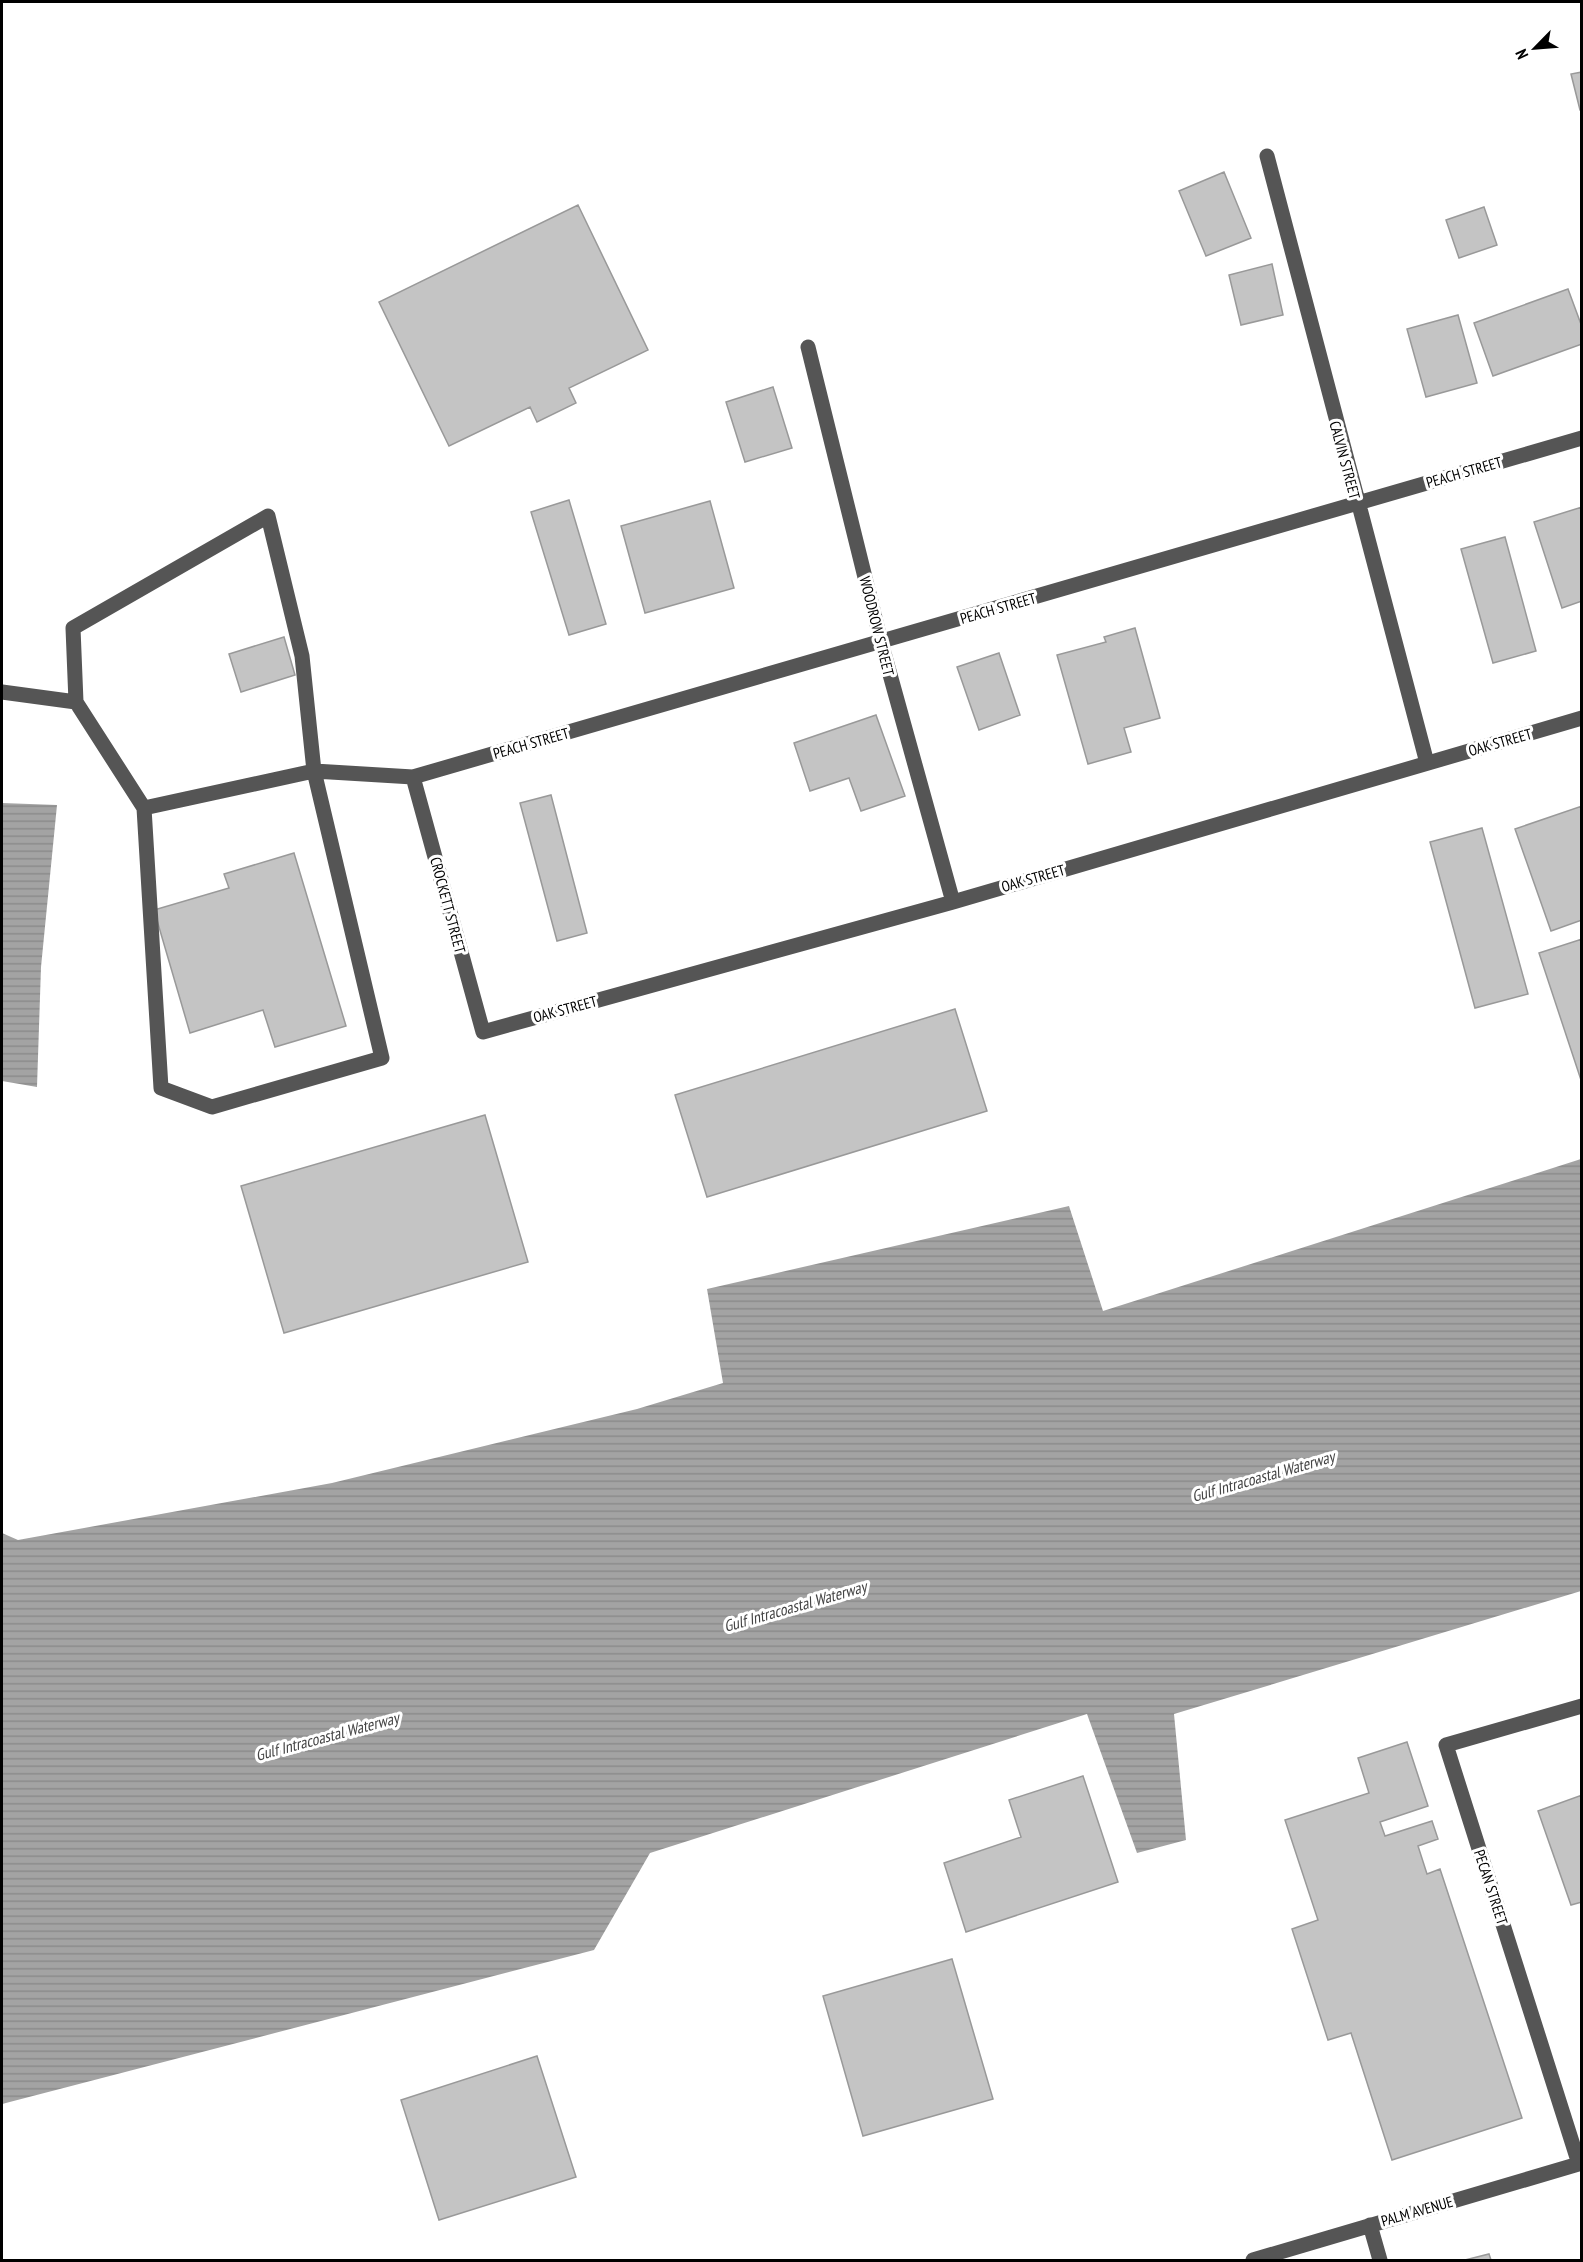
<svg xmlns="http://www.w3.org/2000/svg" width="1583" height="2262" viewBox="0 0 1583 2262" font-family="'PT Sans Narrow',sans-serif">
	<defs>
		<pattern id="water-rules" width="6" height="5" patternUnits="userSpaceOnUse" patternTransform="scale(1.5)"><rect width="6" height="5" fill="#a3a3a3"/><path d="M0 2.5h6" fill="none" stroke="#8b8b8b"/></pattern>
	</defs>
	<rect width="100%" height="100%" fill="#fff"/>
	<path fill="url(#water-rules)" d="M2,803L57,805L41,967L37,1087L2,1081Z
		M1581,1159V1591L1174,1714L1186,1840L1137,1853L1087,1714L650,1853L594,1950L2,2104V1533L18,1540L332,1483L637,1409L723,1383L707,1289L1069,1206L1103,1311Z"/>
	<path fill="#c4c4c4" stroke="#999" stroke-width="1.5" d="M1582,72V110H1580L1571,74Z
		M1224,172L1251,238L1206,256L1179,191Z
		M578,205L648,350L569,388L576,403L537,422L530,407L449,446L379,302Z
		M1484,207L1497,245L1459,258L1446,220Z
		M1272,264L1283,315L1241,325L1229,275Z
		M1568,289L1582,327V344L1493,376L1474,323Z
		M1458,315L1477,383L1426,397L1407,329Z
		M773,387L792,448L745,462L726,402Z
		M569,500L606,624L569,635L531,512Z
		M710,501L734,588L645,613L621,526Z
		M1582,507V601L1562,608L1534,522Z
		M1505,537L1536,651L1493,663L1461,549Z
		M1135,628L1160,718L1124,728L1131,752L1088,764L1057,655L1106,642L1104,637Z
		M284,637L295,675L241,692L229,654Z
		M999,653L1020,715L979,730L957,667Z
		M876,715L905,796L861,811L849,778L810,791L794,743Z
		M551,795L587,933L557,941L520,803Z
		M1582,806V920L1551,931L1515,829Z
		M1482,828L1528,994L1475,1008L1430,842Z
		M294,853L346,1026L275,1047L263,1010L190,1033L154,910L229,888L224,874Z
		M1582,939V1083L1539,953Z
		M955,1009L987,1111L707,1197L675,1095Z
		M485,1115L528,1262L284,1333L241,1186Z
		M1407,1742L1428,1806L1380,1822L1385,1836L1432,1821L1438,1839L1418,1846L1427,1874L1440,1869L1522,2118L1392,2160L1351,2033L1328,2040L1292,1929L1318,1920L1285,1820L1369,1793L1358,1758Z
		M1083,1776L1118,1882L966,1932L944,1863L1021,1837L1009,1800Z
		M1582,1795V1902L1571,1905L1538,1811Z
		M952,1959L993,2099L863,2136L823,1996Z
		M537,2056L576,2177L439,2220L401,2100Z
		M1489,2254L1491,2260H1465Z"/>
	<g fill="none" stroke-linecap="round" stroke-linejoin="round">
		<path stroke="#555" stroke-width="15" d="M1267,156L1427,763
			M808,347L881,642L953,902
			M2,692L76,702L144,808L161,1088L212,1107L382,1058L314,771L144,808
			M76,702L73,628L268,516L302,656L314,771L413,777L1582,438
			M413,777L483,1032L953,902L1582,718
			M1579,2164L1446,1745L1582,1706
			M1370,2225L1380,2260
			M1253,2260L1582,2163"/>
	</g>
	<g text-anchor="middle" dominant-baseline="central" stroke-width="6" stroke-linejoin="round" paint-order="stroke">
		<g font-size="15" fill="#000" stroke="#fff">
			<text transform="translate(1345 460) rotate(75)">CALVIN STREET</text>
			<text transform="translate(1464 472) rotate(-16)">PEACH STREET</text>
			<text transform="translate(998 608) rotate(-16)">PEACH STREET</text>
			<text transform="translate(877 626) rotate(76)">WOODROW STREET</text>
			<text transform="translate(1500 742) rotate(-16)">OAK STREET</text>
			<text transform="translate(531 743) rotate(-16)">PEACH STREET</text>
			<text transform="translate(1033 878) rotate(-16)">OAK STREET</text>
			<text transform="translate(448 905) rotate(75)">CROCKETT STREET</text>
			<text transform="translate(565 1009) rotate(-15)">OAK STREET</text>
			<text transform="translate(1491 1887) rotate(72)">PECAN STREET</text>
			<text transform="translate(1417 2211) rotate(-16)">PALM AVENUE</text>
		</g>
		<g font-size="16" font-style="italic" fill="#444" stroke="#fff">
			<text transform="translate(1263 1476) rotate(-16)">Gulf Intracoastal Waterway</text>
			<text transform="translate(795 1606) rotate(-16)">Gulf Intracoastal Waterway</text>
			<text transform="translate(327 1736) rotate(-15)">Gulf Intracoastal Waterway</text>
		</g>
	</g>
	<rect width="1583" height="2262" fill="none" stroke="#000000" stroke-width="6"/>
	<g transform="translate(1535 48) rotate(245)" stroke="#ffffff" stroke-width="4.5" paint-order="stroke">
	<path d="M0-4.5L10 22L0 15L-10 22Z" fill="#000000"/>
	<text y="-9" font-size="16" font-weight="bold" text-anchor="middle" fill="#000000">N</text>
	</g>
</svg>
